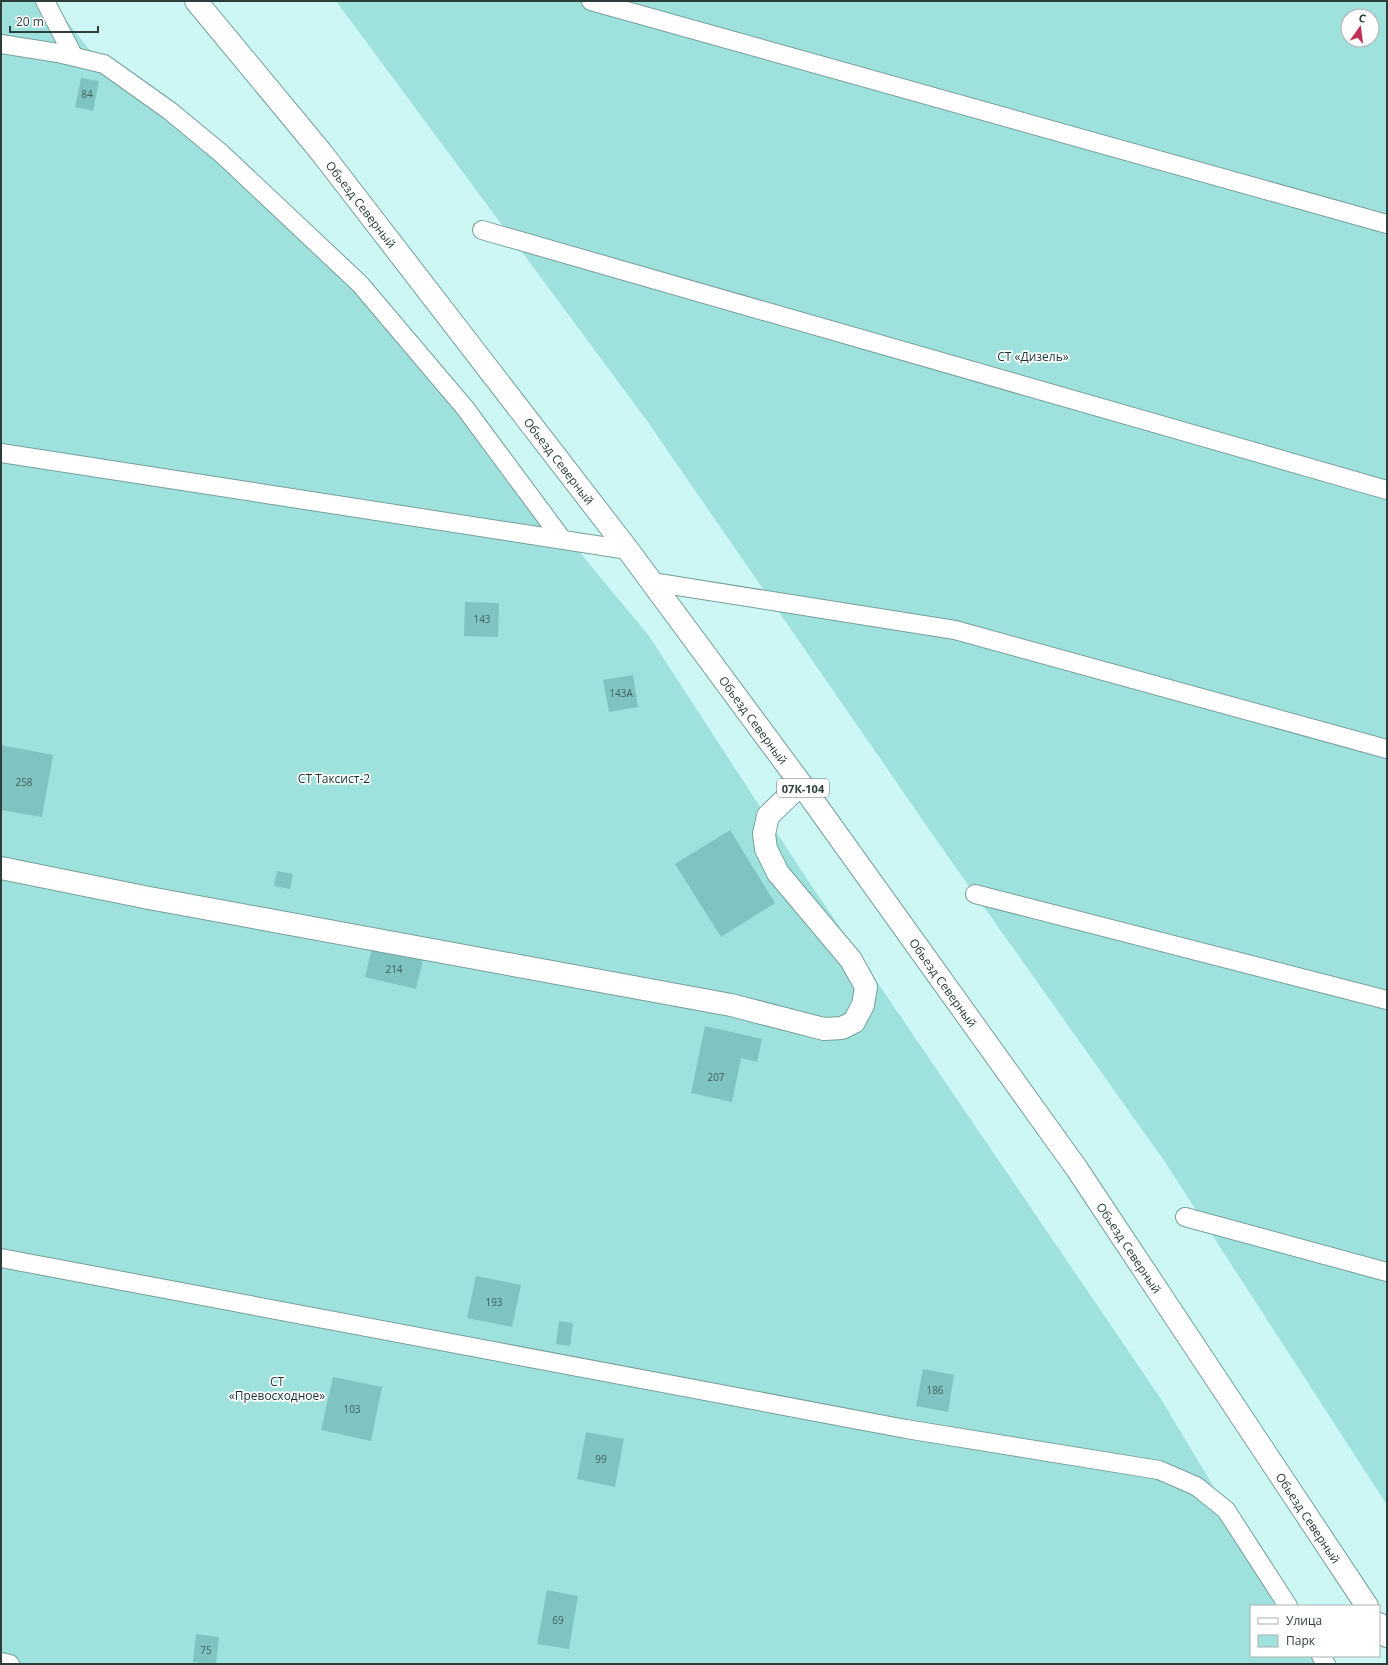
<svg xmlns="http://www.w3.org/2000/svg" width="1388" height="1665" viewBox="0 0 1388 1665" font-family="'Open Sans',sans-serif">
	<rect width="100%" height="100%" fill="#ccf7f4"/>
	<path fill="#9fe1dd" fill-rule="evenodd" d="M1,1H51L102,66L266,195L417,356L649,636L805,876L1161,1399L1285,1606H1251V1656H1315L1319,1664H1Z
		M336,1H1387V1505L1165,1162L935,838L645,418ZM1348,16H1372V40H1348Z"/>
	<path fill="#7fc4c0" d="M81,78L99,81L93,111L75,107Z
		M465,602L499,603L498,637L464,636Z
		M633,675L638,707L609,712L603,680Z
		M1,745L53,755L42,817L1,810Z
		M730,830L775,903L721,937L675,864Z
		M277,871L293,874L290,889L274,886Z
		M372,948L423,960L416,989L365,977Z
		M705,1026L762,1039L757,1062L741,1058L732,1102L691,1093Z
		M476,1276L521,1285L512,1327L467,1318Z
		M559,1321L573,1323L570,1346L556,1344Z
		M923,1369L954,1375L948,1412L916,1406Z
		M333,1377L382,1387L371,1441L321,1430Z
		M586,1432L624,1439L615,1487L577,1479Z
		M547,1590L578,1596L569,1649L537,1644Z
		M196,1634L219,1637L216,1664L193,1662Z"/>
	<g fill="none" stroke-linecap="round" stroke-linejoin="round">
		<g stroke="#769f9c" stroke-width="20">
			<path id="lane" d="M45,1L74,57
				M591,1L1387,224
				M1,44L58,53L104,64L170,111L222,154L360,284L465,408L562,539
				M482,230L1387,490
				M1,453L628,550
				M652,582L955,630L1387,749
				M975,894L1387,1000
				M1185,1217L1387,1272
				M1,1258L906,1429L1159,1470L1196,1486L1226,1510L1288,1606
				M1321,1656L1326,1664
				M1,1662L10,1664"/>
		</g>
		<g stroke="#769f9c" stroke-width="24">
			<path id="street" d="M1,868L149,898L731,1005L824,1029L842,1028L854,1022L863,1005L866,987L851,960L778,873L766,849L764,834L768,816L801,784"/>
		</g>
		<g stroke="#769f9c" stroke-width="24">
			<g id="highway">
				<path id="s1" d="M196,1L321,152L628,550L801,784L1077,1169L1367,1606"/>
				<path d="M1379,1624L1387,1636"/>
			</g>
		</g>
		<use href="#lane" stroke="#fff" stroke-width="18"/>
		<use href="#street" stroke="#fff" stroke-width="22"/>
		<use href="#highway" stroke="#fff" stroke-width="22"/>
	</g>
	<g text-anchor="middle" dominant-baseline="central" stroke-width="3.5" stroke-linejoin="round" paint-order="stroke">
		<g font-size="10" fill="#415f5d">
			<text x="87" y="94">84</text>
			<text x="482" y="619">143</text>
			<text x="621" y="693">143А</text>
			<text x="24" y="782">258</text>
			<text x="394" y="969">214</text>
			<text x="716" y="1077">207</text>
			<text x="494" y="1302">193</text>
			<text x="935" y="1390">186</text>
			<text x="352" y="1409">103</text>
			<text x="601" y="1459">99</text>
			<text x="558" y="1620">69</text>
			<text x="206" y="1650">75</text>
		</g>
		<rect fill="#fff" stroke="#6b7776" stroke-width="1" x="777" y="779" width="52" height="18" rx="3"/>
		<g font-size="11" font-weight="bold" fill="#2c3d3c">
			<text x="803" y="788">07К-104</text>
		</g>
		<g font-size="12" fill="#2c3d3c" stroke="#fff">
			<text stroke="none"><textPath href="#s1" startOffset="262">Обьезд Северный</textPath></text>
			<text stroke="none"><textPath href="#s1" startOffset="586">Обьезд Северный</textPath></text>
			<text stroke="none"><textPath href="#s1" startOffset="910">Обьезд Северный</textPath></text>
			<text stroke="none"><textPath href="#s1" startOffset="1234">Обьезд Северный</textPath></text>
			<text stroke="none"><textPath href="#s1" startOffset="1558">Обьезд Северный</textPath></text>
			<text stroke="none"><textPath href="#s1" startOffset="1882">Обьезд Северный</textPath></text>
		</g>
		<g font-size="12" fill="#123533" stroke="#fff">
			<text x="1033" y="356">СТ «Дизель»</text>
			<text x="334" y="778">СТ Таксист-2</text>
			<text x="277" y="1381">СТ<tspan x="277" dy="14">«Превосходное»</tspan></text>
		</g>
	</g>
	<rect width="1388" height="1665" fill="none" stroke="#2c3d3c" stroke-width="4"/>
	<rect x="1250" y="1605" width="130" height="52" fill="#ffffff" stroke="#abb1b1"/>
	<rect x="1258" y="1618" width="20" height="6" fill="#ffffff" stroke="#abb1b1"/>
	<text x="1286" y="1625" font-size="12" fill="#2c3d3c">Улица</text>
	<rect x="1258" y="1635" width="20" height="12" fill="#9fe1dd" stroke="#abb1b1"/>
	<text x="1286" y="1645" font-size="12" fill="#2c3d3c">Парк</text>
	<g transform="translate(1360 28) rotate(14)"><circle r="19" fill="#ffffff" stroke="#abb1b1"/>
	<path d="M0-3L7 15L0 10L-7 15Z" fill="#c03056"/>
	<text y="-6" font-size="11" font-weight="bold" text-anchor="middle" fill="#2c3d3c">С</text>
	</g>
	<path d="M10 26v6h88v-6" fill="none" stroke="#2c3d3c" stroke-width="2"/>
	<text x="16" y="26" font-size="12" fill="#2c3d3c" stroke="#ffffff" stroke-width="3" paint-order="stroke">20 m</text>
</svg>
